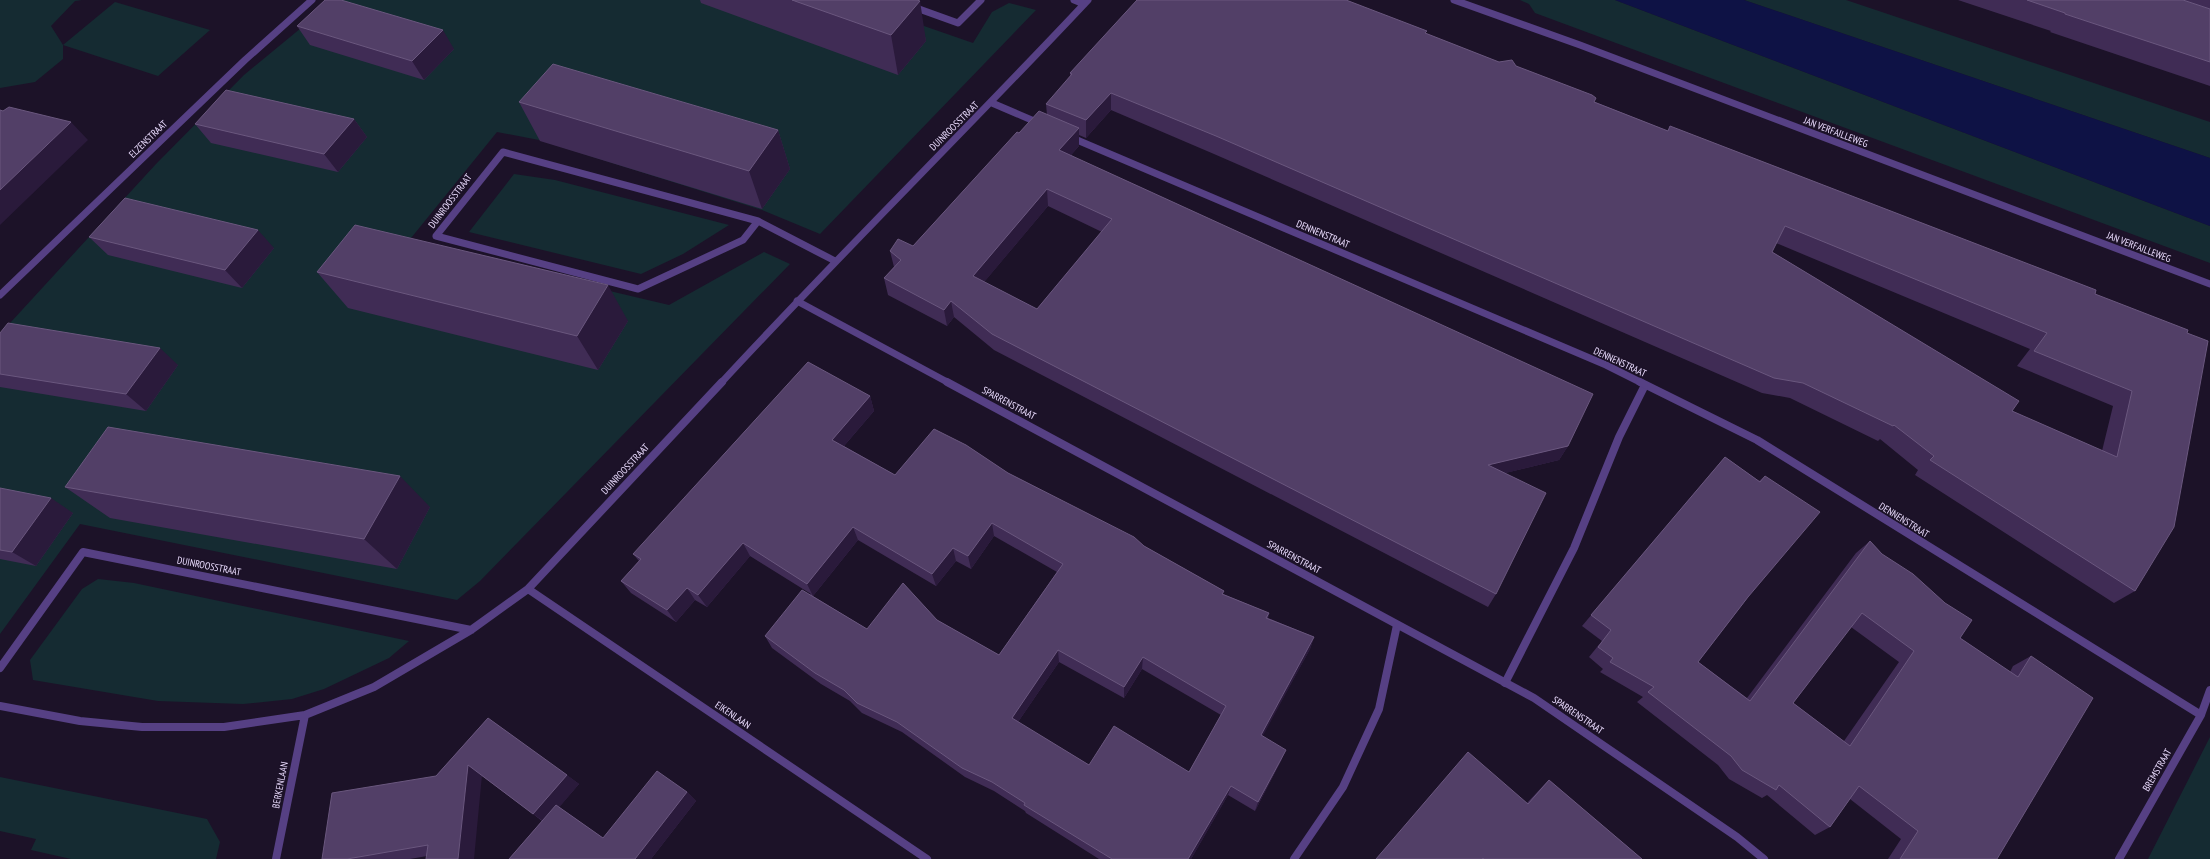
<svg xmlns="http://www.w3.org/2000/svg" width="2210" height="859" viewBox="0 0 2210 859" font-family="'PT Sans Narrow',sans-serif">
	<rect width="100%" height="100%" fill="#1c1228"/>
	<path fill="#152b32" d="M0,0H82L75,1L51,26L63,45L115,2L210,30L158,76L63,45V59L35,82L0,88Z
		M335,0H849L973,43L992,12L1009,3L1036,10L820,234L762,210L539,140L497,132L407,243L669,305L764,252L790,264L480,581L457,600L80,524L0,634V334L156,164L244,75Z
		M1520,0H1615L2210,226V263L1535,13L1529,4Z
		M1744,0H1846L2210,122V158Z
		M514,174L555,180L729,225L683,254L641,274L469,232Z
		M98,579L134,583L409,641L389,658L324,689L292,699L243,704L158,701L33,680L30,660L82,589Z
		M2210,737V859H2148Z
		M0,777L207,819L220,842L216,859H71L31,850L36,839L0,831Z"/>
	<path fill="#0e1245" d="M1615,0H1744L2210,158V226Z"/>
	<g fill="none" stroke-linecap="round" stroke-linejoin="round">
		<path stroke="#564084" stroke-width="8" d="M1505,683L1574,548L1619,437L1645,385
			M1294,859L1343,787L1379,709L1397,625"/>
		<path stroke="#564084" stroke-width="7" d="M894,0L958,23L981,0
			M1074,0L1084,4
			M992,103L1041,124
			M1070,137L1606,365L1642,383
			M503,152L758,221L743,240L638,289L436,236Z
			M758,221L835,261
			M0,295L245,60L312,0
			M797,301L949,383
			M721,383C841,253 967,129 1088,0"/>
		<path stroke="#564084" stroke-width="8" d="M947,382L1534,698L1737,837L1764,859
			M1640,382L1757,440L2201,715
			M528,589L927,859
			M0,668L83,552L471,630
			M0,706L80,721L142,727H224L305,715L374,687L471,630L528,589L722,382
			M276,859L305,715
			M2119,859L2201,715L2210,690"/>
		<path stroke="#564084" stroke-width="7" d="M1454,0L1580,45L2210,284"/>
	</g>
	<path fill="#402c55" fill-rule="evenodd" d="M700,0H917L926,41L898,75L701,3Z
		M1958,0H2210V86L2050,32L2051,31Z
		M297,26L454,49L424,80L310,45Z
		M1426,34L1499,62L1516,66L1595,102L1668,131L2095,294L2187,333L2135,591L2114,603L1915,475L1918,470L1880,439L1878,441L1790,398L1762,393L1214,154L1111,110L1086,138L1079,135V146L1071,155L1568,446L1559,460L1505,473L1496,594L1488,607L994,350L954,317L947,326L888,295L884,278L894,267L890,251L913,246L1019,133L1047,115L1046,104L1070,77V73ZM1048,206L1102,232L1037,309L984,282ZM1776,243L2030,349L2017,366L2113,406L2102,451L2012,411L1772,252Z
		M519,102L778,130L790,169L762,209L540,141Z
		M354,119L367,137L338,172L211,143L195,124Z
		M89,237L274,248L242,288L108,255Z
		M317,272L628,321L598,370L348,308Z
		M0,333L178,365L146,411L0,387Z
		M870,396L874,411L844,446L895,475L1008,473L1144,546L1224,591L1223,594L1269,613L1268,618L1314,637L1310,649L1262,736L1282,759L1255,811L1228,795L1191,859H1099L1026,813L1025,811L994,791L965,777L902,732L862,713L850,701L821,684L772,648L765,636L811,594L750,556L707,607L695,600L676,622L631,593L621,581L639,561L633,554ZM994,536L1057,572L999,655L937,620L867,629L813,596L858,540L936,586L956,561L971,569ZM1059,662L1124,698L1142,669L1221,715L1189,772L1089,765L1018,722Z
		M1725,457L1759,481L1765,476L1748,597L1698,662L1747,698L1856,553L1870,541L1960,638L2010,672L2013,666L2031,656L1997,859H1888L1901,839L1850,799L1830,827L1815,835L1767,795L1762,798L1729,779L1718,765L1637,702L1643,697L1600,672L1603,669L1589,657L1602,641L1582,626ZM1851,627L1899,662L1844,741L1793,703Z
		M65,487L430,507L397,569L110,518Z
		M0,488L73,513L36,566L0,559Z
		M488,718L579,784L559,807L603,838L687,792L696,801L651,859H509L542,821L533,814L482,776L427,856L410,859H322L436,776Z
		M1549,780L1642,859H1376L1527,803L1541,788Z"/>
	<path fill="#2a1a3b" d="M920,1L926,41L898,75L891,35Z
		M443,30L454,49L424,80L412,61Z
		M1111,93V110L1086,138V120Z
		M354,119L367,137L338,172L324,154Z
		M71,122L88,140L0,225V190Z
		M1079,128V146L1060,167L1059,150Z
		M778,130L790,169L762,209L749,171Z
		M1047,189L1048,206L975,293L973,276Z
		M258,230L274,248L242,288L225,270Z
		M608,285L628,321L598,370L577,336Z
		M951,301L954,317L947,326L944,310Z
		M160,348L178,365L146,411L126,394Z
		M870,396L874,411L837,454L832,440Z
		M1568,446L1559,460L1481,479L1488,465Z
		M400,476L430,507L397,569L364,539Z
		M51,498L73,513L36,566L12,552Z
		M992,523L994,536L971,569L968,556Z
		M853,527L858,540L813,596L807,584Z
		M743,543L750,556L707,607L698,595Z
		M953,548L956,561L936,586L932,574Z
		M687,588L695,600L676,622L667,610Z
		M1314,637L1310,649L1258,745L1261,735Z
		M1058,650L1059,662L1014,728L1012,718Z
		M1143,657L1142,669L1124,698V687Z
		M1286,750L1282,759L1255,811L1258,802Z
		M468,765L482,775L474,859H458Z
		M567,775L579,784L546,823L533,814Z
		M1231,786L1228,795L1191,859H1188Z
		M687,792L696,801L651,859H635Z"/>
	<path fill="#523f67" stroke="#6a577e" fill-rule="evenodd" d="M325,0H341L443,30L412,61L297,26Z
		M792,0H917L920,1L891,35Z
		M1137,0H1346L1427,31L1425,33L1499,62L1512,60L1516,66L1592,95L1596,98L1594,102L1668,131L1670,126L2096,290L2095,294L2188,330L2187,333L2208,341L2174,527L2135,591L1930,460L1934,456L1894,425L1893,426L1803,383L1774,378L1216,136L1111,93L1086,120L1046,104L1072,74L1070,73ZM1785,226L2047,333L2034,351L2132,391L2117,457L2012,411L2019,401L1772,252Z
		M2027,0H2183L2210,9V62L2065,14V13Z
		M553,64L778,130L749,171L519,102Z
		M226,90L354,119L324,154L195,124Z
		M9,107L71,122L0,190V110L3,111Z
		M1039,111L1079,128L1059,150L1593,394L1568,446L1488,465L1546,493L1496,594L992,334L951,301L944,310L884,278L901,260L890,251L898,239L913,246L1017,132L1019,133ZM1047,189L1112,219L1037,309L973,276Z
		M125,198L258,230L225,270L89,237Z
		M355,225L608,285L577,336L317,272Z
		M8,323L160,348L126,394L0,374V333Z
		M808,362L870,396L832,440L895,475L934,429L966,445L1008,473L1134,537L1144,546L1224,591L1222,594L1269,613L1266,618L1314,637L1261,735L1286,750L1258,802L1231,786L1188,859H1112L1024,805L1025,803L992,782L962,768L897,722L857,703L844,690L815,673L765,636L802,590L867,629L903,583L937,620L999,655L1063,564L992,523L968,556L953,548L932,574L853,527L807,584L743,543L698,595L687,588L667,610L621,581L641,559L633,554ZM1058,650L1124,687L1143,657L1226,706L1189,772L1114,726L1089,765L1012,718Z
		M108,427L400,476L364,539L65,487Z
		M1725,457L1760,482L1765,476L1820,512L1748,597L1698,662L1750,701L1870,541L1882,554L1913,574L1945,603L1972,620L1960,638L2018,677L2031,656L2093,698L1997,859H1900L1918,831L1859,786L1830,827L1779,785L1776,790L1742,770L1731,756L1648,692L1654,687L1610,662L1613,658L1598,647L1611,630L1591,615ZM1862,613L1914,651L1850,746L1793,703Z
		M0,488L51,498L12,552L0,550Z
		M488,718L567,775L533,814L468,765L458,859H426L428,845L347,859H322L332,793L436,776Z
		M1468,752L1528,804L1549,780L1642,859H1484L1483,858L1482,859H1376Z
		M657,771L687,792L635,859H509L556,805L603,838Z"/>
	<g text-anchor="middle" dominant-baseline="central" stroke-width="3" stroke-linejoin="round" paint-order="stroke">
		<g font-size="10" fill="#e9dbfd" stroke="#1c1228">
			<text transform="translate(954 126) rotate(-45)">DUINROOSSTRAAT</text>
			<text transform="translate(1836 132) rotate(21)">JAN VERFAILLEWEG</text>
			<text transform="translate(148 139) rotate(-44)">ELZENSTRAAT</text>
			<text transform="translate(450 201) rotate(-53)">DUINROOSSTRAAT</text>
			<text transform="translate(1323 234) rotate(23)">DENNENSTRAAT</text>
			<text transform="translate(2139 247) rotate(21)">JAN VERFAILLEWEG</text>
			<text transform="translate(1620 362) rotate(25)">DENNENSTRAAT</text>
			<text transform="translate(1009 403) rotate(28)">SPARRENSTRAAT</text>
			<text transform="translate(625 469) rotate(-47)">DUINROOSSTRAAT</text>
			<text transform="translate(1904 520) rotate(32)">DENNENSTRAAT</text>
			<text transform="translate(1294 557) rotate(28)">SPARRENSTRAAT</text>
			<text transform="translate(209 566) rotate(11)">DUINROOSSTRAAT</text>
			<text transform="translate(733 715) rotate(34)">EIKENLAAN</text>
			<text transform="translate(1578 715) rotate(34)">SPARRENSTRAAT</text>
			<text transform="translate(2157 770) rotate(-60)">BREMSTRAAT</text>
			<text transform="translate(280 785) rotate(-79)">BERKENLAAN</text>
		</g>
	</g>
</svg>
